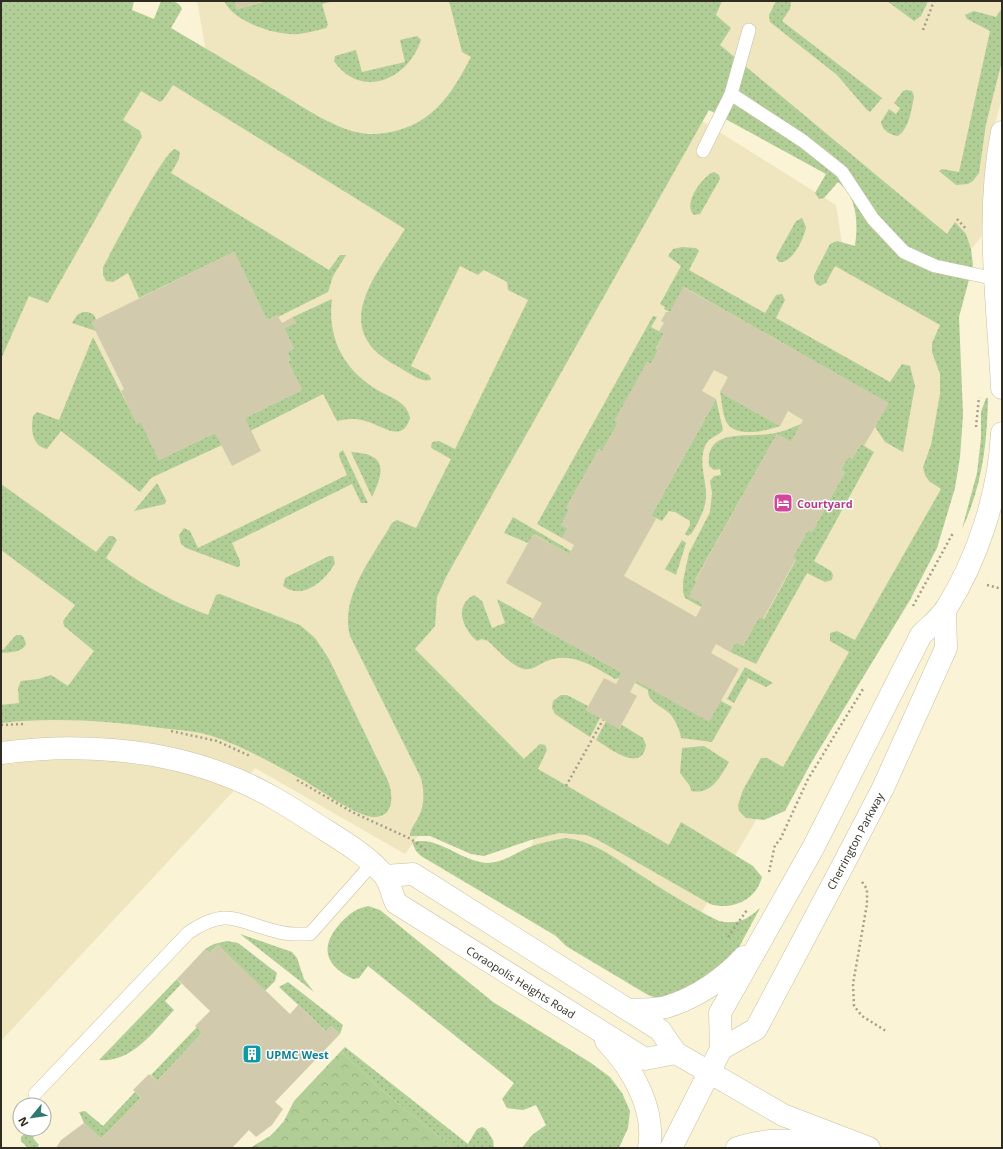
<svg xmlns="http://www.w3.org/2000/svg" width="1003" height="1149" viewBox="0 0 1003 1149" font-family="'Open Sans',sans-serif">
	<defs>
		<pattern id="grass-dots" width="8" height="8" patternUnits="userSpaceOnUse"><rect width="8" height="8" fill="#b0ce95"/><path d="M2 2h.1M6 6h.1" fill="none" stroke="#98b180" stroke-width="1.8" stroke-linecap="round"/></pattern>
		<pattern id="forest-crowns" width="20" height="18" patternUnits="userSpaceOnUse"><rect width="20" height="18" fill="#b0ce95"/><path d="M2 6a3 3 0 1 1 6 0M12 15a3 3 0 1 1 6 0" fill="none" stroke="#98b180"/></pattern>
	</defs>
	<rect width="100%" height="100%" fill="#faf3d5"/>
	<path fill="#efe6c0" d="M197,1H1002V99L989,145L983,235L967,254L688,47L567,237L210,74Z
		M147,44L561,259L386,614L449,793L405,854L255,768L1,1041V325Z
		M689,113L836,205L844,256L947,318L951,490L680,949L526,856L552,802L405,643Z"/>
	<path fill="url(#grass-dots)" d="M1,1H134L132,10L154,19L161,1C169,1 179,0 182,9L171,28C205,48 239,68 273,89C299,104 337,132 368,134C386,135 409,129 423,119C445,105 459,80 471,57L462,52L449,1H722L716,15L731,28L720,45L947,234L955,222L966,234L971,249L973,265L959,317L963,415L960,457L955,488L937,548L910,600L811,763L785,811L764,820L746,818L739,811L738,805L743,790L761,758H767L783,767L849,652L830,641V633L837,631L855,640L941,489L929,481L925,475L923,467L931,445L940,394V374L932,352V343L940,325L835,266L826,283L820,286C815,284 814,281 814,275L830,244L837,241L855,246C858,223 858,198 838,182L824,198L819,199L815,193L826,174L709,110L446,577L437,597L435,626L415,649L524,759L540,744L545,745L547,750L538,769L669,845L681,822L753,866L762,877C756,900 732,911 710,904L598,840L586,835L559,833L531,840L484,856L471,854L430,836H410C410,828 416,823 419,816C425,804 424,791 421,778L350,636C339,597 374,555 392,523L397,520L416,528L451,459L433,449L431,447L432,442L439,441L455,449L528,300L508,290L507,282L484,270L478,275L460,266L411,366L429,375L431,379L430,380C420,383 404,369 395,365C327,328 378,273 405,229L173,85L163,100L160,102L141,91L123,120L140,131L142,137L48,303L29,296L1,359Z
		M224,1H235L237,9L266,1H334L322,4L328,25L326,28C317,30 308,33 298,34C276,36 234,22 224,1Z
		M776,1L791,2L790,9L782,21L882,98L870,112L867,110L837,75L770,22L769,15Z
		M887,1H928L921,16L914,21Z
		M1002,8V61L986,124L979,173L973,181L968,184L956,185L939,171L942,169L959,172L990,31L967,19L965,15L974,11L996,17Z
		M417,36L421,40C408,80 361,100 334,61L335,56L356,50L362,72L405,62L400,40Z
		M907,90L912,91L914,96C912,108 909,129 898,136C890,135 882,130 881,122L889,109L896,114L900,108L894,103L903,91Z
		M175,149L180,152L179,159L171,173L329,270L340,255H346L333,276L328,292L278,317L277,315L267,320L234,252L139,298L128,273L113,282L106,281L103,275V267C112,251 164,151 175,149Z
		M714,172L719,175L720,179L700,214L694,215C682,205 702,176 714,172Z
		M802,218L806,227C804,239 792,264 779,262L776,258L777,255L796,221Z
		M682,247L696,248L699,251L689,270L765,313L776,295L782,294L785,300L776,318L890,382L902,364L910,366L915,386L903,452L885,442L875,427L888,403L684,287L670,312L664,309L665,307L660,304L681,266L668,256L673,249Z
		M332,299C327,339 344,370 379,391C392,398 407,402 410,418C402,445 381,424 365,421C355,418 347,419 337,421L323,394L250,431L245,418L302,390L288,362L291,360L287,352L294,349L284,328L296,323L293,317Z
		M83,312C97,311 97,320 96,331L72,323L77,315Z
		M653,316L657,317L651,327L664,334L656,348L658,350L651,364L647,362L615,421L618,423L602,451L599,449L566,508L569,510L561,525L568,528L562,538L537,524Z
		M93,337L137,424L141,422L159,460L215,433L222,445L151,478L140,492L61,431L47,449C31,446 31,428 33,416L37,412L59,420Z
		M720,392L780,426C766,431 736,438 727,423C722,414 722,401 720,392Z
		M986,398H988C987,445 982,486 962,529L977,473L981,438V412Z
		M716,399L723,430C718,437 709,436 705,446C698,463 707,481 706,498C705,511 698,522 692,533L688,536L685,534L690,525V521L675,512L669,511L662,521L651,516Z
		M801,424L791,442L777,434L695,580L697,582L689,596L703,604L701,607L685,598L683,592V581L689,553L710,512L712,493L710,481L714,476L721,475L720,469L714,470L709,466C705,428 744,438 769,434C780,433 791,428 801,424Z
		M861,444L874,452L814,561L831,571L833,575L832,580L825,582L807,573L756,664L730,652L736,642L743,646L759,617L764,619L796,560L793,557L808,530L812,532L845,472L841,470L848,457L852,459Z
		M343,450L368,503H361L352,484L232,543L240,561V566L237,567L186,548L181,544L179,535L184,528L190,531L198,548L347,475L339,456V453Z
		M351,452C387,454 385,470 372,497Z
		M157,483L166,500L165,504L134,511Z
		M1,484L96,552L109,536H113L117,540L106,558C141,584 166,599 208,615L216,595L220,594L300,625L315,638L329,659L387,779C393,791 396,817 374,817C358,817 320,790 305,781C277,766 245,747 215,737C198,731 179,730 161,728C109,721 54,717 1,723V705L19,703L18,688L21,681L38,679L51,675L68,686L94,651L64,626L63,621L75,605L1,550Z
		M513,517L571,551L569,554L534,534L528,543L504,533Z
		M682,540L686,543L676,575L665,569Z
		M329,556H333L335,563C326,580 303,601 283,586L285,578Z
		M474,595L482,601L492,628L505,623L497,599L533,619L531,622L622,673L619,678L615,679C594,667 572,651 547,661C539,664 532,671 524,669C511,666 498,650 488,641L482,639L477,641C463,629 453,606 474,595Z
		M16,635H21L24,638L26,644C22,653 10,652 1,653V649L3,650Z
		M745,667L773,683L766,687L748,678L734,703L727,699Z
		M636,681L721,701L732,707L712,742L681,738C680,730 676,722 671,715C664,707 647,702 648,690L635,683Z
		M561,695H567L588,706L586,710L600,718L590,737L555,714L552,708L553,701Z
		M606,721L619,729L622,725L643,738L646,745C642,774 609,748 596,740Z
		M704,746L729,762C720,777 712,795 691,791L690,786L680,773L682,748Z
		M566,838C594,841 616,859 639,874C665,891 692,908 719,921C737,925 747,920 760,908L723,977L660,999L648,995L566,946L556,936L421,856L416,851L412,842C440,836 459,861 487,863C501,863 515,854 527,848C540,843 553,840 566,838Z
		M368,906L380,910L493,1002L591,1063L610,1077L622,1093L630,1111L628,1128L619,1148H522L532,1135L546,1125L536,1105L523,1110L507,1108L502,1099L514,1083L368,966L359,978L353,979C327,967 319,949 338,926C347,915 355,909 368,906Z
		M240,934L292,952L297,958L304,979L314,992Z
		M227,941L238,943L277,973L275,981L265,991L218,945L210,953L205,949L214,944Z
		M177,979L181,984L165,1001L174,1010C154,1031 132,1063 99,1060Z
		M288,982L343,1025L340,1034L331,1026L326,1031L279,987Z
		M197,1027L202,1033L157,1081L151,1075Z
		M345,1047L468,1144L477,1129L482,1127L486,1129L493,1140L494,1148H453L379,1088L341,1051Z
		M135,1092L141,1098L101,1139L84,1123L79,1112L85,1111L103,1126Z
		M26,1132L34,1136L33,1138L39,1145L37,1148H28L21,1141V1137Z"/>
	<path fill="url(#forest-crowns)" d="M341,1051L379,1088L453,1148H250L270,1136L277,1129L284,1121L294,1101Z"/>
	<path fill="#d1caac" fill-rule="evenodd" d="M235,1H264L237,9Z
		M234,252L267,320L277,315L282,323L293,317L296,323L284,328L294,349L287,352L291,360L288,362L302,390L245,418L261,451L232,466L215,433L159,460L141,422L137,425L121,391L124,389L91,322Z
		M683,287L889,403L864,446L861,444L852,459L848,457L841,470L845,472L812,532L808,530L793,557L796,559L763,619L759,617L743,646L736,642L730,652L716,644L711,653L739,669L709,722L636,681L630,692L637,696L619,729L586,710L604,678L616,684L622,673L531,622L542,603L506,583L533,534L569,554L571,551L574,545L562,538L568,528L561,525L569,510L566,508L599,449L602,451L618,423L614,421L647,362L651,364L658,350L656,349L664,334L659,331L664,323L661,321L666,312H670ZM714,370L728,377L720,392L780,426L788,411L803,420L791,442L777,434L695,581L697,582L689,596L703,604L696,617L624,576L656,519L651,516L716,399L702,391Z
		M218,945L290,1014L298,1005L326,1031L331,1026L340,1034L275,1102L283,1109L272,1125L256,1137L249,1130L232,1148H56L61,1140L84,1123L101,1139L141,1098L133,1090L149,1074L157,1081L202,1033L195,1026L210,1011L177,979L205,949L210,953Z"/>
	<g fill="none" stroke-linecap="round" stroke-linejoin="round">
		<g stroke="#c7c0a2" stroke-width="14">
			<path id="lane" d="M731,94L803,141L842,172L873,219L904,252L935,266L996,279
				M703,151L731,94L749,30
				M35,1094L188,933C229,905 238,923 279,932C289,935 300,934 310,934L372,864"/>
		</g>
		<g stroke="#c7c0a2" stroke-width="23">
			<path id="secondary" d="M1002,132C985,217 998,303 1002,388
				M1,753C75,743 158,748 228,776C260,788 290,807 319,826C341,840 367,855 384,875C390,882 392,895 396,903L645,1059L676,1053
				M385,876L413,874L660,1030L676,1053L783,1115L869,1148
				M629,1010C641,1009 655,1010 666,1007C696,998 724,979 744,957
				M606,1041C632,1068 656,1109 649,1148
				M721,1049L756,1029L842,867L883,788L946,648L945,610
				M671,1148L721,1049L720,1013L813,848L921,635C929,627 940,618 946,609C978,558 999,493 1002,433
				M737,1148C770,1136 805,1141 839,1146"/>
		</g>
		<g stroke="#c7c0a2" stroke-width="23">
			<path id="highway" d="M996,279H1002"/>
		</g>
		<path stroke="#a39e88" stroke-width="2.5" stroke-dasharray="2 3" stroke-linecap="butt" d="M923,30L934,1
			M957,219L967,230
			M976,427L979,397
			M987,585L1002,589
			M913,606L953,533
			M1,725L24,724
			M171,731L217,741L250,756
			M297,780L354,813L411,839L427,851
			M566,786L603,720
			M769,872L775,845L780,840L808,779L863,689
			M862,882L867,889V904L853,984L854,1006L862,1016L886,1031
			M728,937L747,910"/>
		<use href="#lane" stroke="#fff" stroke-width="13"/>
		<use href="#secondary" stroke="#fff" stroke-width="22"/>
		<use href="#highway" stroke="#fff" stroke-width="22"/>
	</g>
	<defs>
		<g id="hotel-square" transform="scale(1)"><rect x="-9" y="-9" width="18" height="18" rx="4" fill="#d1479c" stroke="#fff"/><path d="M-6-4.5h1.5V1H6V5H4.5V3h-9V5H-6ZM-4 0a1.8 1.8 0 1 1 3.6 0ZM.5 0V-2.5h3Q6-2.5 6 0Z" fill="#fff"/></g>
		<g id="building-square" transform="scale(1)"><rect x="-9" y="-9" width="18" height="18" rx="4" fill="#0f9aa8" stroke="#fff"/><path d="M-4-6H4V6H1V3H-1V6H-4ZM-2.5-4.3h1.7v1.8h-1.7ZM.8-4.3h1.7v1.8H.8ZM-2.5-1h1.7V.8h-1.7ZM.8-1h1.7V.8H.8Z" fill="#fff"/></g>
	</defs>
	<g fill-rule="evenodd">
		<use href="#hotel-square" x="783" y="503"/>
		<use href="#building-square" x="252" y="1054"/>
	</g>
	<g text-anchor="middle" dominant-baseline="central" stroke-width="3" stroke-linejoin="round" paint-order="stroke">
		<g font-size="11" font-weight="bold" fill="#b23c85" stroke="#fff" text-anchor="start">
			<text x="797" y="503">Courtyard</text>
		</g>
		<g font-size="11" fill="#2f2d21" stroke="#fff">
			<text transform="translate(855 841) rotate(-62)">Cherrington Parkway</text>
			<text transform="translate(521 982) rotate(32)">Coraopolis Heights Road</text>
		</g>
		<g font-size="11" font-weight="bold" fill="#0d838f" stroke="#fff" text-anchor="start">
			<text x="266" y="1054">UPMC West</text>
		</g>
	</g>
	<rect width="1003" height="1149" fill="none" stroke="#2f2d21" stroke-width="4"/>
	<g transform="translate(32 1117) rotate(241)"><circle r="19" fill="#ffffff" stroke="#acaba6"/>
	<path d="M0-3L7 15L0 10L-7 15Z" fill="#307872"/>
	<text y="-6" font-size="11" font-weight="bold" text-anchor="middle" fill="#2f2d21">N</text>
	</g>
</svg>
